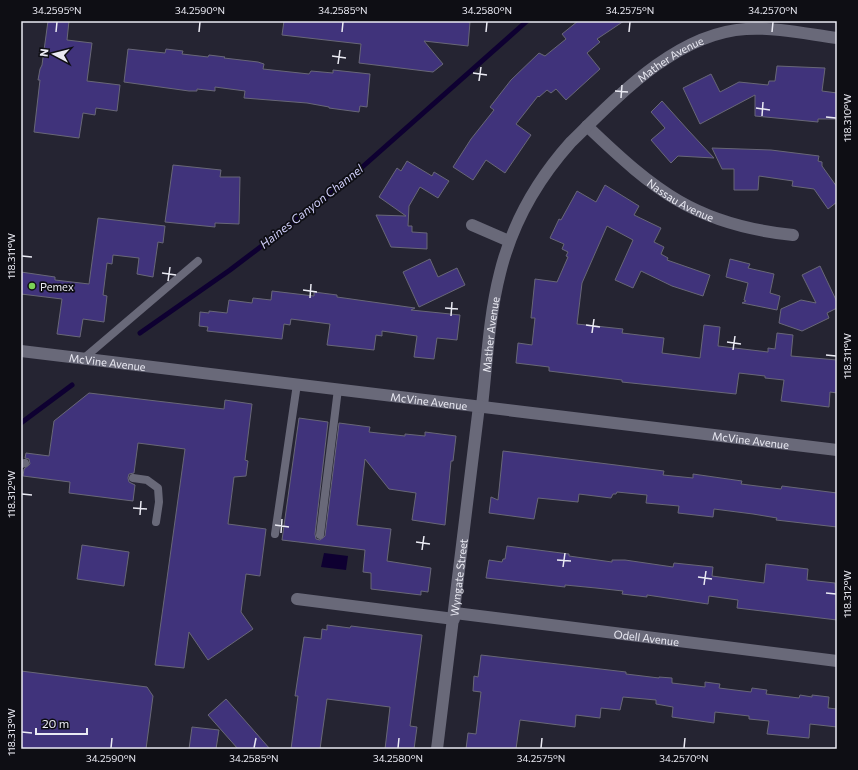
<svg xmlns="http://www.w3.org/2000/svg" width="858" height="770" viewBox="0 0 858 770" font-family="Commissioner,sans-serif">
	<rect width="100%" height="100%" fill="#252432"/>
	<path fill="#0e0031" d="M324,553L348,556L346,570L321,567Z"/>
	<g fill="none" stroke-linecap="round" stroke-linejoin="round">
		<path stroke="#0e0031" stroke-width="5" d="M140,333L230,270L342,185L527,21
			M21,423L72,385"/>
	</g>
	<path fill="#40337b" stroke="#686777" d="M48,21H69L67,40L92,43L87,81L120,85L117,111L96,108L95,115L83,113L79,138L34,132L40,80H38L40,69L42,65Z
		M284,21H460L470,22L468,46L424,41L443,64L433,72L359,63L361,44L282,35Z
		M578,21H624L597,39L600,42L587,53L600,69L566,100L556,89L551,93L547,90L539,97L538,96L516,124L531,135L505,173L486,160L473,180L453,167L471,139L494,110L490,107L511,80L539,53L545,56L566,39L562,34Z
		M128,49L165,53L166,49L183,51L182,54L208,57L209,55L225,57L224,58L258,62L264,64L263,69L309,74L311,71L333,73V70L370,74L367,107L360,106L359,112L329,108V107L307,103L244,98L245,91L215,87V91L197,89V91H189L124,82Z
		M777,66L825,68L822,91L837,93V119H818V122L755,116V95L700,124L683,88L711,74L720,92L739,82L768,85L769,81H775Z
		M662,101L688,130L714,158L678,156L671,163L651,140L665,128L651,112Z
		M712,148L771,150L819,156L818,161L822,162V166L837,187V202L828,209L814,189L792,186L793,181L759,176L758,190H734V169H722Z
		M407,161L432,176L434,172L449,181L438,198L420,187L409,206L408,226H412V232L427,233V249L391,247L376,215L406,216L379,197L397,168L401,171Z
		M173,165L221,170L220,177H240L239,224L215,223V227L165,222Z
		M605,185L639,206L634,215L661,228L654,242L664,247L661,254L668,258L667,260L710,275L703,296L672,286L641,271L633,288L615,280L633,240L607,226L582,283L577,324L623,329L622,333L664,338L662,353L700,358L704,325L720,327L718,346L768,352V348L775,349L777,333L793,335L791,356L837,360V393L830,392L829,407L781,401L784,380L765,378V376L739,373L736,394L622,382V380L549,371V367L516,363L518,343L532,345L535,318H531L535,279L557,282L568,257L566,256L568,252L562,249L564,244L550,238L559,219L561,220L577,191L596,202Z
		M98,218L165,226L163,243L158,242L153,277L137,274L139,258L113,255L112,264L107,263L103,295L107,296L104,322L83,319L80,337L57,334L62,299L21,294V272L55,277V280L89,284Z
		M430,259L438,277L457,268L465,285L419,307L403,272Z
		M730,259L750,264L748,268L774,274L770,293L780,296L777,310L742,303L746,301L744,300L748,283L726,277Z
		M820,266L837,302V308L827,313L829,318L802,331L779,323L781,309L801,300L816,303L802,275Z
		M272,291L314,296V292L337,295V297L415,308L411,310L460,315L457,340L437,338L434,359L414,357L417,336L382,331V336L376,335L374,350L327,345L330,324L291,319L290,325L284,324L282,339L207,331L208,327L199,326L200,312L209,313V311L227,313L229,300L252,303L253,298L271,300Z
		M89,393L224,409L225,400L252,404L245,460L248,461L246,476L234,477L228,524L266,529L260,576L246,574L241,612L253,629L208,660L189,632L184,668L155,665L185,449L138,443L134,473L129,474L128,478L129,482L135,485L133,501L69,493L70,482L23,476L24,469L30,464L29,459L25,458L26,453L49,456L54,421Z
		M299,418L328,422L315,534L316,539L320,540L325,536L339,423L370,427L369,432L405,436V434L425,436V432L456,436L453,461H451L445,525L412,520L416,493L389,489L365,459L357,525L391,529L387,561L431,568L428,592L421,591V595L371,589V573L363,572L365,550L282,540Z
		M503,451L664,471L663,475L693,478V474L742,481L741,484L781,489L782,486L837,493V527L776,520L777,518L753,514L714,509L713,517L678,513L679,506L646,503L647,495L617,492L616,494H613L611,498L579,494L578,502L538,498L534,519L489,513L491,497L498,500Z
		M82,545L129,552L124,586L77,579Z
		M507,546L569,554V556L612,562V560H625L673,567L674,563L713,567L712,576L764,583L766,564L808,569L807,580L835,583L837,620L737,608L738,600L709,596L708,604L647,595V597L622,594L623,591L596,588L565,585V587L486,578L489,560L502,562L503,559H505Z
		M327,625L350,628L351,626L422,635L410,726L417,727L414,749H385L390,707L327,699L320,749H291L298,696H295L304,637L321,639L322,629L327,630Z
		M481,655L626,672V674L659,678V677L672,678V683L705,687V682L720,684L719,688L751,692L752,688L767,690L766,694L799,698L800,695L812,697V695L829,697L828,708L837,709V727L810,724L809,738L767,734L769,721L749,719V716L715,712L714,723L672,717L673,707L656,704V700L623,697L620,710L601,708L600,718L576,715L575,727L520,720L516,749H466L468,733L476,734L481,692L473,691L474,676L478,677Z
		M21,671L147,687L153,696L146,749H21Z
		M226,699L270,749H238L208,715Z
		M192,727L219,730L216,749H189Z"/>
	<g fill="none" stroke-linecap="round" stroke-linejoin="round">
		<path stroke="#696979" stroke-width="8" d="M83,359L198,261
			M21,464L25,463
			M133,478L147,480L158,488L159,502L156,522
			M275,534L297,384
			M320,535L338,389"/>
		<g stroke="#696979" stroke-width="12">
			<path id="s1" d="M587,126C655,191 696,225 793,235"/>
			<path d="M472,225L509,241"/>
			<path id="s2" d="M482,406C487,362 489,316 500,273C512,224 537,180 571,142C618,96 677,33 746,29C776,27 807,34 837,38"/>
			<path d="M297,599L454,619"/>
			<path id="s3" d="M455,613L837,661"/>
			<path id="s4" d="M437,749L479,406"/>
		</g>
		<path stroke="#696979" stroke-width="12" id="s5" d="M21,351L837,450"/>
	</g>
	<path fill="none" stroke="#eaeaf3" stroke-width="1.5" d="M56,32L57,22M199,32L200,22M342,32L343,22M486,32L487,22M629,32L630,22M772,32L773,22M332,56L346,58M338,64L340,50M473,73L487,75M479,81L481,67M615,91L628,92M621,98L622,85M756,108L770,110M762,116L763,102M826,117L836,118M22,256L32,257M162,273L176,275M168,281L170,267M303,290L317,292M310,298L311,284M445,308L458,309M451,316L452,302M586,325L600,327M592,333L594,319M727,342L741,344M733,350L735,336M826,355L836,356M22,494L32,495M133,508L147,509M140,515L141,501M275,525L289,527M281,533L282,519M416,542L430,544M422,550L424,536M557,560L571,561M563,567L565,553M698,577L712,579M704,585L706,571M826,593L836,594M22,732L32,733M111,748L112,738M254,748L256,738M398,748L399,738M541,748L542,738M684,748L685,738"/>
	<circle fill="#7bd156" stroke="#0e0e14" stroke-width="1.5" cx="32" cy="286" r="4"/>
	<g text-anchor="middle" dominant-baseline="central" stroke-width="3.5" stroke-linejoin="round" paint-order="stroke">
		<g font-size="11" fill="#eaeaf3" stroke="#0e0e14">
			<text stroke="none"><textPath href="#s2" startOffset="415">Mather Avenue</textPath></text>
			<text stroke="none"><textPath href="#s1" startOffset="120">Nassau Avenue</textPath></text>
			<text stroke="none"><textPath href="#s2" startOffset="72">Mather Avenue</textPath></text>
			<text stroke="none"><textPath href="#s5" startOffset="87">McVine Avenue</textPath></text>
			<text stroke="none"><textPath href="#s5" startOffset="411">McVine Avenue</textPath></text>
			<text stroke="none"><textPath href="#s5" startOffset="735">McVine Avenue</textPath></text>
			<text stroke="none"><textPath href="#s4" startOffset="173">Wyngate Street</textPath></text>
			<text stroke="none"><textPath href="#s3" startOffset="193">Odell Avenue</textPath></text>
		</g>
		<g font-size="11" fill="#eaeaf3" stroke="#0e0e14" text-anchor="start">
			<text x="40" y="286">Pemex</text>
		</g>
		<g font-size="12" font-style="italic" fill="#cfcdf8" stroke="#0e0e14">
			<text transform="translate(311 206) rotate(-38)">Haines Canyon Channel</text>
		</g>
	</g>
	<rect width="858" height="770" fill="none" stroke="#0e0e14" stroke-width="44"/>
	<g transform="translate(54 54) rotate(277)" stroke="#0e0e14" stroke-width="3" paint-order="stroke">
	<path d="M0-3L7 15L0 10L-7 15Z" fill="#eaeaf3"/>
	<text y="-6" font-size="11" font-weight="bold" text-anchor="middle" fill="#eaeaf3">N</text>
	</g>
	<path d="M36 728v6h51v-6" fill="none" stroke="#eaeaf3" stroke-width="2"/>
	<text x="42" y="728" font-size="12" fill="#eaeaf3" stroke="#0e0e14" stroke-width="3" paint-order="stroke">20 m</text>
	<rect x="22" y="22" width="814" height="726" fill="none" stroke="#eaeaf3" stroke-width="1.5"/>
	<g font-size="10" text-anchor="middle" fill="#eaeaf3">
		<text x="57" y="14">34.2595°N</text>
		<text x="200" y="14">34.2590°N</text>
		<text x="343" y="14">34.2585°N</text>
		<text x="487" y="14">34.2580°N</text>
		<text x="630" y="14">34.2575°N</text>
		<text x="773" y="14">34.2570°N</text>
		<text transform="translate(847 118) rotate(-90)" y="4">118.310°W</text>
		<text transform="translate(11 256) rotate(-90)" y="4">118.311°W</text>
		<text transform="translate(847 356) rotate(-90)" y="4">118.311°W</text>
		<text transform="translate(11 494) rotate(-90)" y="4">118.312°W</text>
		<text transform="translate(847 594) rotate(-90)" y="4">118.312°W</text>
		<text transform="translate(11 732) rotate(-90)" y="4">118.313°W</text>
		<text x="111" y="762">34.2590°N</text>
		<text x="254" y="762">34.2585°N</text>
		<text x="398" y="762">34.2580°N</text>
		<text x="541" y="762">34.2575°N</text>
		<text x="684" y="762">34.2570°N</text>
	</g>
</svg>
